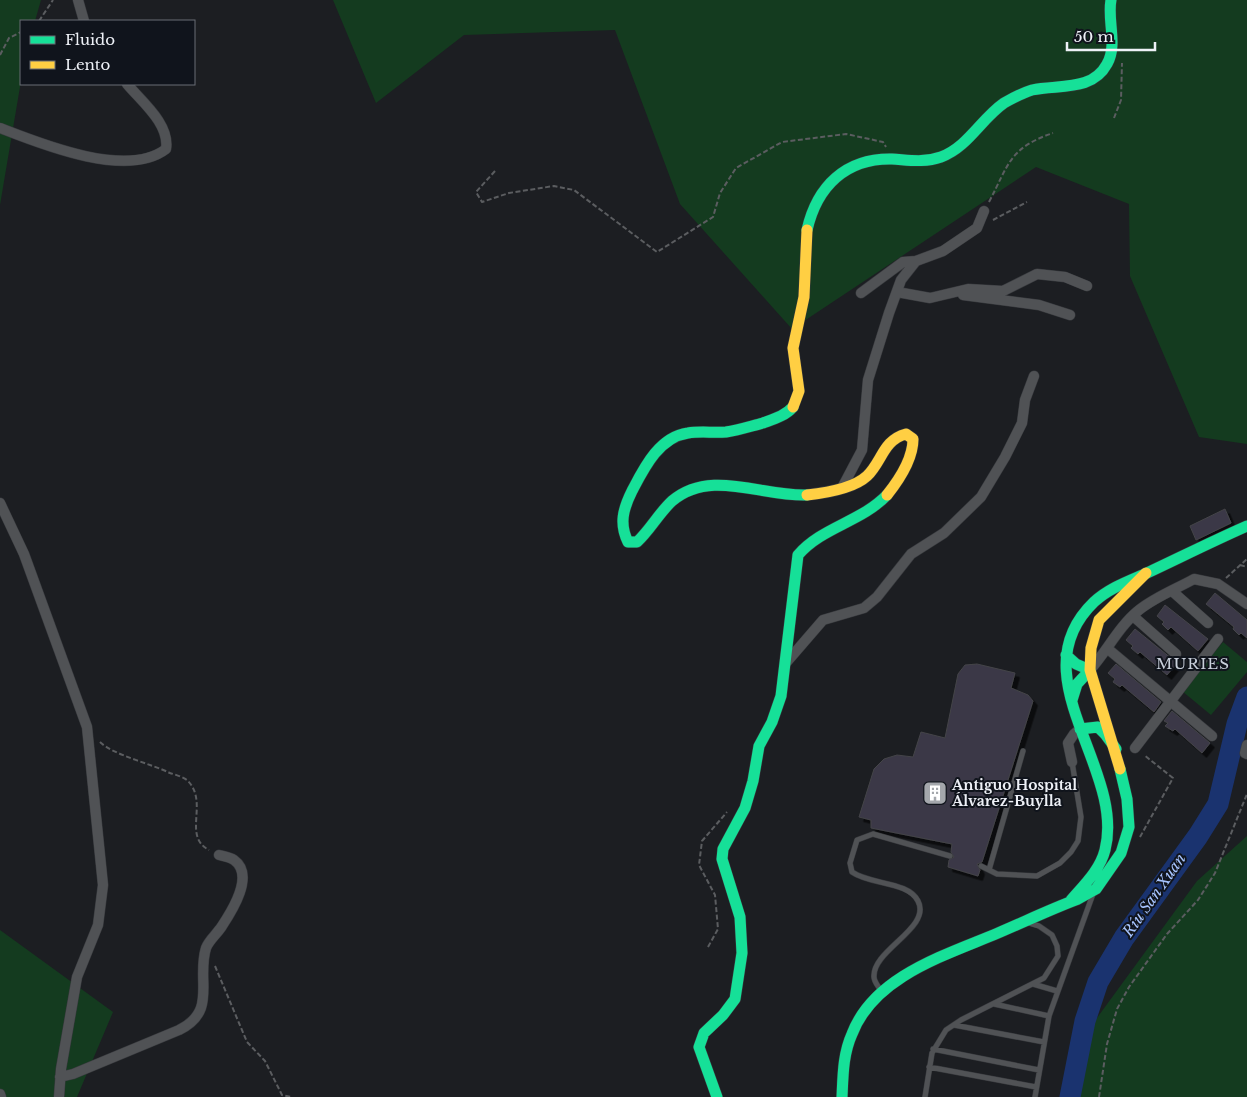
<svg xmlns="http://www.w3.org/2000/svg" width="1247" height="1097" viewBox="0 0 1247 1097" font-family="'Libre Baskerville',serif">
	<defs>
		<filter id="shadow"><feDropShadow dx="4.5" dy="4.5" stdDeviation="0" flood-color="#0009"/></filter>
	</defs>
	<rect width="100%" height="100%" fill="#1c1e22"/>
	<path fill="#143b1f" d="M0,0H41L35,21H21V81L0,205Z
		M333,0H1247V444L1199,437L1130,276L1129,204L1036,167L792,329L680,204L615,30L464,35L376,103Z
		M1223,642L1247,662V672L1211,715L1182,691Z
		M1247,836V1097H1062L1094,1022L1197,881Z
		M0,930L113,1012L77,1097H0Z"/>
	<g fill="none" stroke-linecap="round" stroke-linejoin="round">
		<path stroke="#1a336f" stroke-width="21" d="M1070,1097L1085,1021L1098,982L1124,938L1198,836L1218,804L1237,724L1247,697"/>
	</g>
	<path fill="#3a3847" stroke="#444448" filter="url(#shadow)" d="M1225,509L1231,523L1196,540L1190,526Z
		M1215,593L1247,620V638L1241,633L1239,635L1233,629L1234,627L1206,604Z
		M1165,605L1208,639L1198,651L1171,627L1168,630L1162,624L1164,622L1157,616Z
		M1135,629L1177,663L1167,675L1140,652L1138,654L1131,648L1133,646L1126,640Z
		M977,664L1015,673L1011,688L1028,695L1033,701L982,862L977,864L980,870L978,876L948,867L949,860L954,857L951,852L952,844L871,828V820L859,817L874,769L884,759L897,755L913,757L921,732L945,738L958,674L965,665Z
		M1116,664L1161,702L1154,712L1122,685L1120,687L1113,682L1115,679L1108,673Z
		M1172,711L1210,743L1202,753L1175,729L1173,731L1165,726L1168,723L1164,721Z"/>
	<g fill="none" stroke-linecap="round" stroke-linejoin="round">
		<g stroke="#383a3e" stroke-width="6">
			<path id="lane" d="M981,866L997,874L1037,876L1060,863L1071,852L1078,841L1081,817L1072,762
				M989,870L1023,751
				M1033,984L1057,991
				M881,991C879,987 874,982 874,977C872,950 932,928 918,901C908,881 870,885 852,872L850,863L857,840L873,834L950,856
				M994,1004L1049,1016
				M954,1025L1044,1042
				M933,1049L1039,1070
				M929,1067L1036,1087
				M925,1097L932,1053L946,1030L961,1020L1044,978L1058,956L1057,946L1052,935L1039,926L1029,923
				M1035,1097L1049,1016L1093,894"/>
		</g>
		<g stroke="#383a3e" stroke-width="11">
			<path id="street" d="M78,0L84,21
				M0,128C41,144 127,179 166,149C170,124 142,102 127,84
				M916,261L943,251L977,228L984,211
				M897,292L930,298L968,289L1003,291L1037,274L1065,277L1087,286
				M963,295L1039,305L1070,315
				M843,486L862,450L868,380L889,313L901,280L916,261L903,262L861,293
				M0,503L24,554L87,727L103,885L98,925L77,977L61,1069L59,1097
				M1172,591L1208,623
				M1133,616L1176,654
				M1108,649L1212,736
				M785,664L823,620L864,608L877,597L911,554L944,533L981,497L1005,457L1022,423L1025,400L1034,376
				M1090,670C1107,651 1119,626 1139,610C1155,597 1176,589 1194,579L1218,584L1247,604
				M1247,745L1245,753L1247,754
				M1135,748L1218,639
				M1072,762L1068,743L1074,734L1080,729
				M60,1077L73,1074L179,1030C218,1011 196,980 206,948C209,940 217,934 222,926C232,911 255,875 234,860C230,857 223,856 219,855
				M0,1094L1,1097"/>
		</g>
		<g stroke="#383a3e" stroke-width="12">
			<path id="fast" d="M807,230C817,186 846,158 892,159C909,160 924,163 941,157C968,147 981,119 1004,103C1013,98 1022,93 1032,90C1058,84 1092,92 1107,64C1118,45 1107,20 1111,0
				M793,407C785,416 774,419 763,423C751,426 739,430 726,432C713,433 700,431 688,433C659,437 644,468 632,491C623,509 619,524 628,542H637C650,530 659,513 672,501C711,468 762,497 807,495
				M1066,655L1076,664L1090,670L1077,684L1072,700
				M1080,729L1098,727L1105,734L1116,749
				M1071,900C1084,885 1100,870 1105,850C1126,768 1017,676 1094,602C1109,588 1129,581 1147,573C1181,557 1213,541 1247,526
				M717,1097L699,1047L704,1033L723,1015L735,999L742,953L740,917L722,859L723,849L745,808L753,781L759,746L772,722L781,696L798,555C822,527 861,522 887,495
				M842,1097C843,1075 843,1054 852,1034C874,976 946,955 998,933C1024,922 1051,909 1078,899L1096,889L1121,853L1129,827L1127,799L1120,769"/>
		</g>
		<g stroke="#383a3e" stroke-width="12">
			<path id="slow" d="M793,407L799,391L793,348L804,297L807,230
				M807,495C825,493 853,489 867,476C882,462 883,440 906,434L913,439C913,459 899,480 887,495
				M1120,769L1090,670L1091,648L1099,620L1146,573"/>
		</g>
		<path stroke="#5b5d60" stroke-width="2" stroke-dasharray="5 2.5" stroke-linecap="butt" d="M39,21L53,0
			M0,55L9,38L21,32
			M1114,118L1121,100L1122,63
			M495,171L476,192L482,202L509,193L554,186L574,190L657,252L713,217L720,193L736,168L782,142L846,134L883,142L886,147
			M989,202C1009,164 1009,148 1053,133
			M993,220L1027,202
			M1240,565L1247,567
			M1226,578L1247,559
			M100,742C113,755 152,764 170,773C176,775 184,777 188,781C209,803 182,836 209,850
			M1140,837L1173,778L1144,755
			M708,947L718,929L715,895L699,865L702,841L727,812
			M215,966L247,1042L265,1061L282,1095L291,1097
			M1099,1097L1107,1044L1117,1009L1129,987L1167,934L1198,900L1215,873L1247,794"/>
		<use href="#lane" stroke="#505255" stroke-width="5"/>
		<use href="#street" stroke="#505255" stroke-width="10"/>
		<use href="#fast" stroke="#16e098" stroke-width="11"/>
		<use href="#slow" stroke="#ffcf43" stroke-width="11"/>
	</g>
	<defs>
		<g id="building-square" transform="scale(1.25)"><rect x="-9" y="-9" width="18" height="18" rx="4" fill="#a4a7ac" stroke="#10141c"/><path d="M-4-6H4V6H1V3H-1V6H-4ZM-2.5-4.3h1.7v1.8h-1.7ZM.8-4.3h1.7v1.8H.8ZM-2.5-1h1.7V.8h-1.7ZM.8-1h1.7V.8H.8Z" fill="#fff"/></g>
	</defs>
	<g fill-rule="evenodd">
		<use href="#building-square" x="935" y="793"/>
	</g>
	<g text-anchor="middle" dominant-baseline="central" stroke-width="4" stroke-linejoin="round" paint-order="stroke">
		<g font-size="14" font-weight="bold" fill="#eef1f7" stroke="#10141c" text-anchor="start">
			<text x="952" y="785">Antiguo Hospital<tspan x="952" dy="16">Álvarez-Buylla</tspan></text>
		</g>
		<g font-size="15" letter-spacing="1" fill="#c8cfda" stroke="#10141c">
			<text x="1193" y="663">MURIES</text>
		</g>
		<g font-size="15" font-style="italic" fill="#a6c3fd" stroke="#10141c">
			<text transform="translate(1154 895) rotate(-55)">Ríu San Xuan</text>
		</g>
	</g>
	<rect x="20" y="20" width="175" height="65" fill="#10141c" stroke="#696c74"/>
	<rect x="30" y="36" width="25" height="8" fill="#16e098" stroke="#696c74"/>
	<text x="65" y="45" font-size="15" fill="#eef1f7">Fluido</text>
	<rect x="30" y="61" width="25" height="8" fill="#ffcf43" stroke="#696c74"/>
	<text x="65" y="70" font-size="15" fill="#eef1f7">Lento</text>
	<path d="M1067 42v8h88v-8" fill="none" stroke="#eef1f7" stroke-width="2.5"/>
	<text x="1074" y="42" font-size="15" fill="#eef1f7" stroke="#10141c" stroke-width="4" paint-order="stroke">50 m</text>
</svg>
